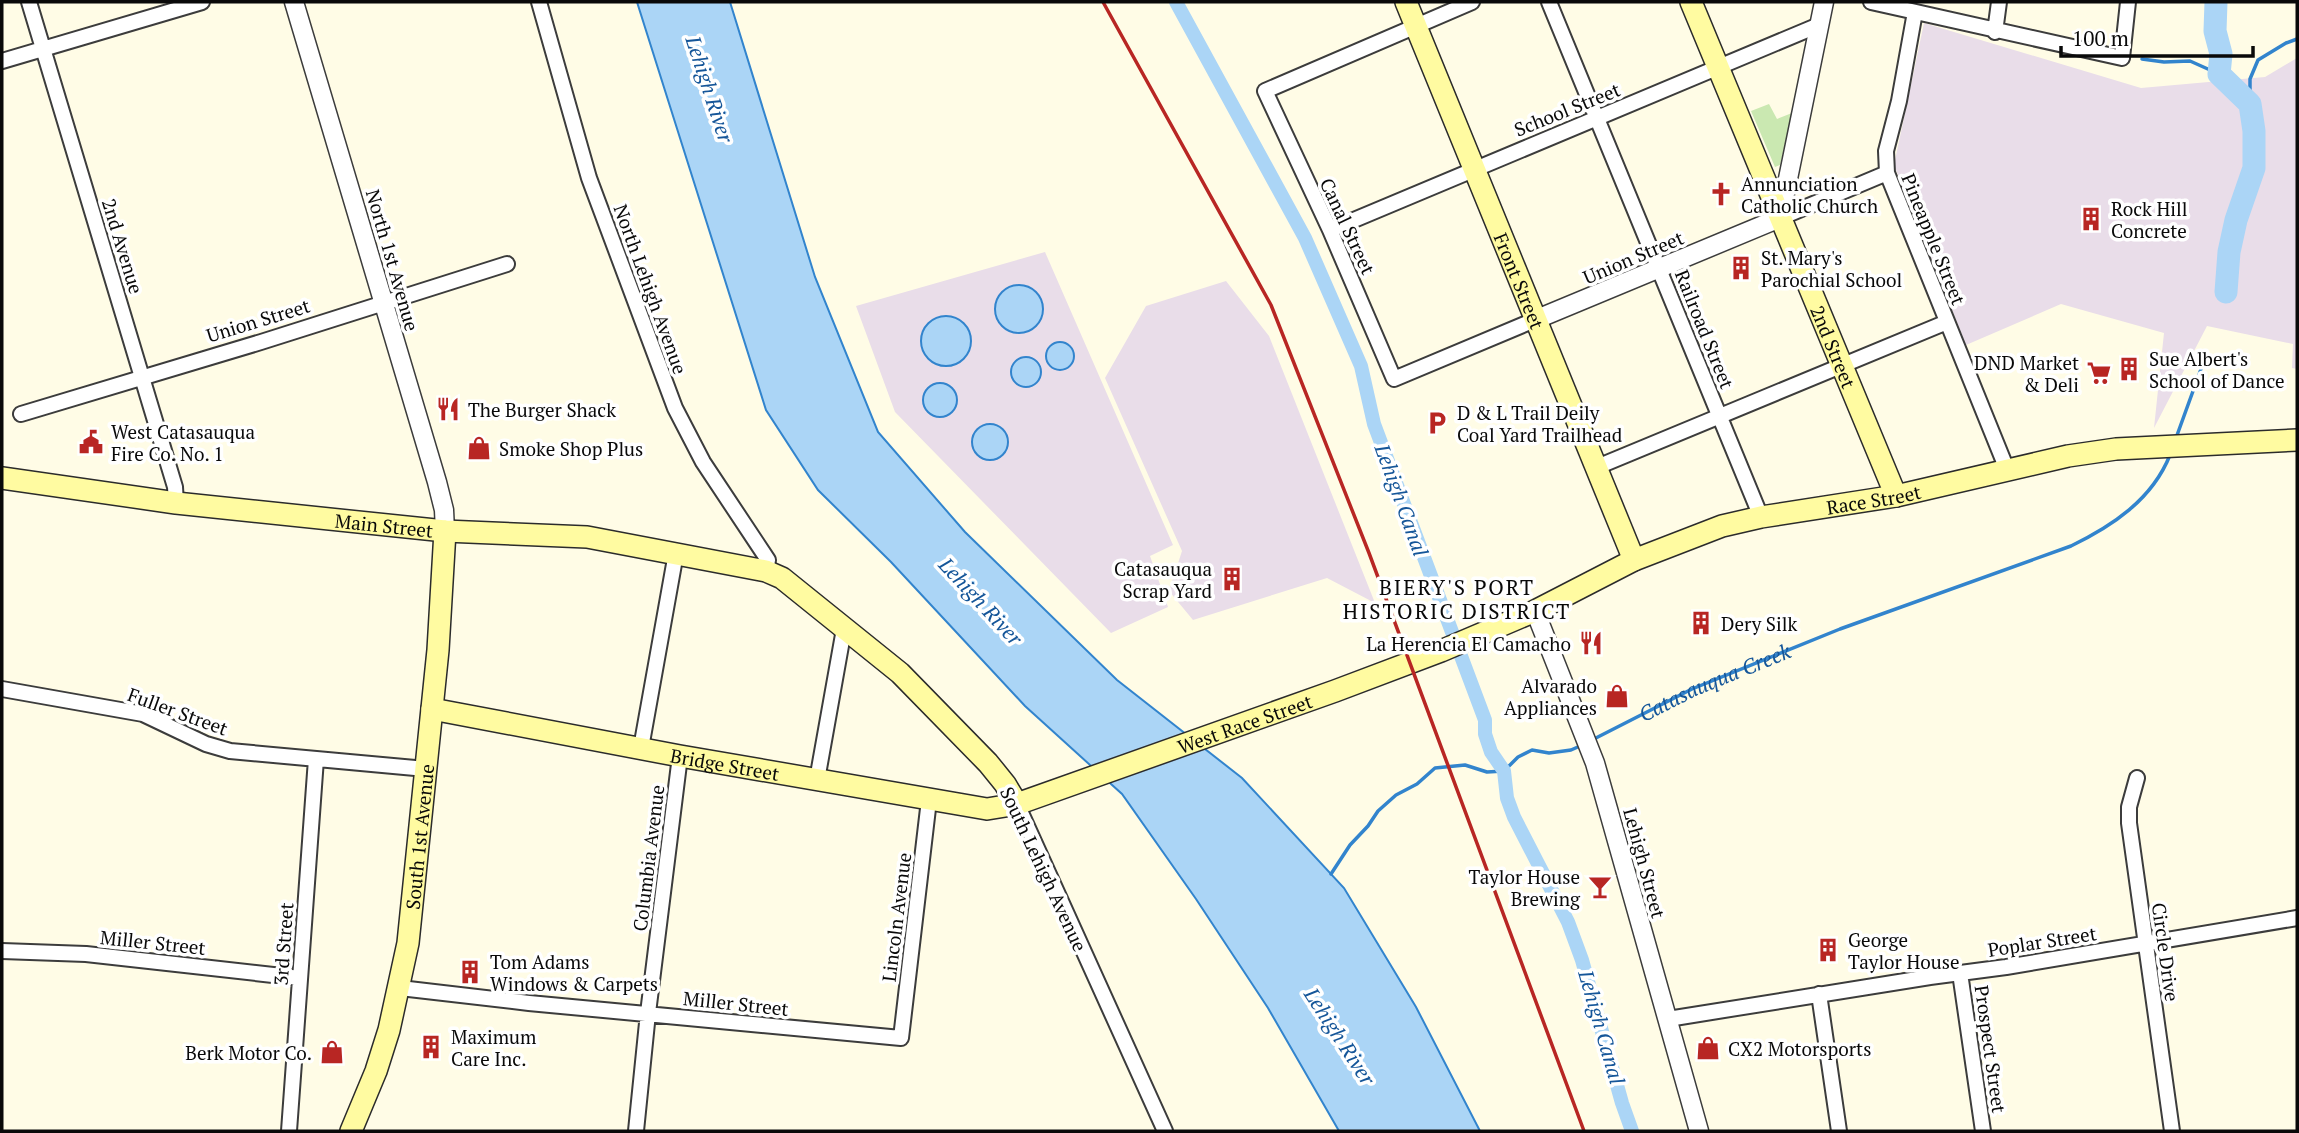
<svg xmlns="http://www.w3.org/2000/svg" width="2299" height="1133" viewBox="0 0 2299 1133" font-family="'PT Serif',serif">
	<rect width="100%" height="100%" fill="#fffce6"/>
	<path fill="#e9dde9" d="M1924,23L2141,88L2265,77L2297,58V369L2292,368L2293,344L2207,326L2154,428L2164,333L2061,304L1966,345L1894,165Z
		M1045,252L1173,545L1150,556L1168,607L1111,633L895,412L856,306Z
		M1226,281L1269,336L1375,603L1327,578L1193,620L1169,591L1182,551L1105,378L1146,306Z"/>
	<path fill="#cae8b1" d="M1769,104L1777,119L1792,113L1780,165L1775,167L1751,111Z"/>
	<path fill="#abd5f6" stroke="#3284cd" stroke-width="2" d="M637,2H730L815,277L878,432L965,532L1117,680L1242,778L1344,888L1416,1007L1480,1131H1339L1268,1008L1196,899L1122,794L1025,706L891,562L818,490L766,410Z
		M995 309a24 24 0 1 1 48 0a24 24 0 1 1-48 0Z
		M921 341a25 25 0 1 1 50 0a25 25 0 1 1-50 0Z
		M1046 356a14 14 0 1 1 28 0a14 14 0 1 1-28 0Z
		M1011 372a15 15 0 1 1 30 0a15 15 0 1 1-30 0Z
		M923 400a17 17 0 1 1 34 0a17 17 0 1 1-34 0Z
		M972 442a18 18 0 1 1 36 0a18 18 0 1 1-36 0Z"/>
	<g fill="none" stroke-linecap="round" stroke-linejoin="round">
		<g stroke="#3284cd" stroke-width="3.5">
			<path d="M2142,59L2164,62L2190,61L2219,74"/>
			<path d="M2250,104V79L2258,60L2286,43L2297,39"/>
			<path d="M2176,438L2205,358"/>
			<path id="s1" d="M1590,741L1692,689L1840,629L2071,546C2112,526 2152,500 2170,455"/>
			<path d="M1331,874L1350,845L1368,826L1378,811L1396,795L1417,784L1435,768L1465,765L1487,772L1504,771L1518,757L1532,750L1549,753L1571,750L1580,746"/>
		</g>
		<path stroke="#abd5f6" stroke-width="14" d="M1176,2L1305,238L1361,366L1374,424L1485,720V734L1491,752L1504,771L1507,798L1514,817L1568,922L1582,960L1622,1103L1632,1131"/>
		<path stroke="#abd5f6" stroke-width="23" d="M2216,2L2215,31L2221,54L2219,74L2250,104L2254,131V168L2236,220L2229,252L2226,292"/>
		<g stroke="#3c3c3c" stroke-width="18">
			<path id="minor" d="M29,2L175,487L176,503
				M539,2L589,178L675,408L703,462L768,560L766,571
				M1472,2L1265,91L1330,230L1394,379L1537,319
				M1549,2L1761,517
				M1871,2L2122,58L2128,2
				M1915,12L1899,101L1886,151L1887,173L2008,472
				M1995,32L1999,2
				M2,61L202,2
				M1780,218L1887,173
				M1330,230L1819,25
				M21,414L261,342L507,264
				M1597,467L1947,322
				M2,689L143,714L206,744L230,751L426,769
				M641,748L676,553
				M2137,778L2129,807V823L2172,1131
				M817,780L844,629
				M1017,804L1165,1131
				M2,951L86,954L300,978
				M1960,973L1983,1131
				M400,988L529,1003L901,1038L929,800
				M1819,994L1839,1131
				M1668,1019L1930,977L2006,967L2297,918
				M289,1131L316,759
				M636,1131L648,1013L680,756"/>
		</g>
		<g stroke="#3c3c3c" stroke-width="21">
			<path id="tertiary" d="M294,2L437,482L444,510L445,531
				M1537,319L1780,218L1824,2
				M1535,611L1595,763L1699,1131"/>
		</g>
		<g stroke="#2b2b2b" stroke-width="24">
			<g id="secondary">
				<path id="s2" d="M1406,2L1634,560"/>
				<path id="s3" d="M1691,2L1896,496"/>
				<path id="s4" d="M2,478L176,503L445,531L587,537L766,571L782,578L900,673L988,763L1005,784L1017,804"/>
				<path id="s5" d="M432,709L680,756L987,809L1017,804L1335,691L1441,651L1535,611L1634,560L1722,526L1761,517L1896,496L2068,456L2116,449L2297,440"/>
				<path id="s6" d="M351,1131L376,1071L389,1030L408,943L438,650L445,531"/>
			</g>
		</g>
		<use href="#minor" stroke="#fff" stroke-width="14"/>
		<use href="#tertiary" stroke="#fff" stroke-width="18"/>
		<use href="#secondary" stroke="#fffba1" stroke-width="21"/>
		<path stroke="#b82623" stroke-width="3.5" d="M1103,2L1271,305L1369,553L1584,1131"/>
	</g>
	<defs>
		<g id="church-bare" transform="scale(1.89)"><path d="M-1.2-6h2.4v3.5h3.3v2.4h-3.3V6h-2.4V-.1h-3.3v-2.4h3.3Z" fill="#b82623" stroke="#fff" stroke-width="2.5" paint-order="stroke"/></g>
		<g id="building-bare" transform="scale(1.89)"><path d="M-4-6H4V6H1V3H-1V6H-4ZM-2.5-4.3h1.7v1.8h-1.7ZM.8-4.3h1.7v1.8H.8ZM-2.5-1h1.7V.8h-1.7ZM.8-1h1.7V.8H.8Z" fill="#b82623" stroke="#fff" stroke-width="2.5" paint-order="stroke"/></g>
		<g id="supermarket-bare" transform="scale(1.89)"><path d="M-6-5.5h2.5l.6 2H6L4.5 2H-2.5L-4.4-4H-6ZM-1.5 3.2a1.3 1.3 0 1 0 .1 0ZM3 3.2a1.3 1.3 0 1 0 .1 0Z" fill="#b82623" stroke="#fff" stroke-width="2.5" paint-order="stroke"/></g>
		<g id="restaurant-bare" transform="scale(1.89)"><path d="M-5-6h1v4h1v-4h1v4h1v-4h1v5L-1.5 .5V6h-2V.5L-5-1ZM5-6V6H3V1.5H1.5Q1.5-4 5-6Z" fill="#b82623" stroke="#fff" stroke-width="2.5" paint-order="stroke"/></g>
		<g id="parking-bare" transform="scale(1.89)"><path d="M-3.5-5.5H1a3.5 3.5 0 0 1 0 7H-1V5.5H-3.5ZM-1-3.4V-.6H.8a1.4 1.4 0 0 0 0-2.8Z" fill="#b82623" stroke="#fff" stroke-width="2.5" paint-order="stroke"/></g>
		<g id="civic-bare" transform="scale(1.89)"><path d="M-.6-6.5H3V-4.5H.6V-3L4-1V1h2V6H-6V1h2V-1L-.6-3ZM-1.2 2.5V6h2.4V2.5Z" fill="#b82623" stroke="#fff" stroke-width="2.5" paint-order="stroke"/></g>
		<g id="shop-bare" transform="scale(1.89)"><path d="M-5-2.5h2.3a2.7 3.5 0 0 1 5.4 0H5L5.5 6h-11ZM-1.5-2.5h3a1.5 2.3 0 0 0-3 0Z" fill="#b82623" stroke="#fff" stroke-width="2.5" paint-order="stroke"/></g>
		<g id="bar-bare" transform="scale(1.89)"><path d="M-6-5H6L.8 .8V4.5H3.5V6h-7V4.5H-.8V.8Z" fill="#b82623" stroke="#fff" stroke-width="2.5" paint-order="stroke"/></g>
	</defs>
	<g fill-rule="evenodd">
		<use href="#church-bare" x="1721" y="194"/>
		<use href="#building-bare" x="2091" y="219"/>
		<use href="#building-bare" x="1741" y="268"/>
		<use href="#building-bare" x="2129" y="369"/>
		<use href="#supermarket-bare" x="2099" y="373"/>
		<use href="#restaurant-bare" x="448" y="409"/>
		<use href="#parking-bare" x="1437" y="423"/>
		<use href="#civic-bare" x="91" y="442"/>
		<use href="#shop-bare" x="479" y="448"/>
		<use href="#building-bare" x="1232" y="579"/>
		<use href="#building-bare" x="1701" y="623"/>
		<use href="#restaurant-bare" x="1591" y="643"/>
		<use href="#shop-bare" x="1617" y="696"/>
		<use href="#bar-bare" x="1600" y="887"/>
		<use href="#building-bare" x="1828" y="950"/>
		<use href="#building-bare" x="470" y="972"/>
		<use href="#building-bare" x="431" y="1047"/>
		<use href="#shop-bare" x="1708" y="1048"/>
		<use href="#shop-bare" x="332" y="1052"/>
	</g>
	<g text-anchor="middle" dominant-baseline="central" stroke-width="7" stroke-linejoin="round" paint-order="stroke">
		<g font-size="19" fill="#090909" stroke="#fff">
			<text transform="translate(1567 109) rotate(-22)">School Street</text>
			<text transform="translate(1348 226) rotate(65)">Canal Street</text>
			<text transform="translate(1934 239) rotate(68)">Pineapple Street</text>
			<text transform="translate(123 246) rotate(73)">2nd Avenue</text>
			<text transform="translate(1633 257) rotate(-23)">Union Street</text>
			<text transform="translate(393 260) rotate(74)">North 1st Avenue</text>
			<text stroke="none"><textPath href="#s2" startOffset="301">Front Street</textPath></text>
			<text transform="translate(651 289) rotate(70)">North Lehigh Avenue</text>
			<text transform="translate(258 320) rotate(-17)">Union Street</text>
			<text transform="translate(1705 329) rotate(68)">Railroad Street</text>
			<text stroke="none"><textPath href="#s3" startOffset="373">2nd Street</textPath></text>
			<text stroke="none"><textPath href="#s5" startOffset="1507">Race Street</textPath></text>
			<text stroke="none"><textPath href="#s4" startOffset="385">Main Street</textPath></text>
			<text transform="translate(178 711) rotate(20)">Fuller Street</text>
			<text stroke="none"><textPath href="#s5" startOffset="836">West Race Street</textPath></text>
			<text stroke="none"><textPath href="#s5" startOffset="298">Bridge Street</textPath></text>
			<text stroke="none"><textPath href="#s6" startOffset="304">South 1st Avenue</textPath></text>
			<text transform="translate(648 858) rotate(-83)">Columbia Avenue</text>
			<text transform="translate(1645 863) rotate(75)">Lehigh Street</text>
			<text transform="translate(1044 869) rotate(65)">South Lehigh Avenue</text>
			<text transform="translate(896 917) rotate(-83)">Lincoln Avenue</text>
			<text transform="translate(2042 941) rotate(-9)">Poplar Street</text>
			<text transform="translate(153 942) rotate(6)">Miller Street</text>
			<text transform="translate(283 944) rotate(-86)">3rd Street</text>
			<text transform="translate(2166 952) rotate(82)">Circle Drive</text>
			<text transform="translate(736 1003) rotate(6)">Miller Street</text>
			<text transform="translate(1991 1049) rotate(82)">Prospect Street</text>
		</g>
		<g font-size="19" fill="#090909" stroke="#fff" text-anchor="start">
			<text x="1741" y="183">Annunciation<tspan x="1741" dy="22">Catholic Church</tspan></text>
			<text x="2111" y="208">Rock Hill<tspan x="2111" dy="22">Concrete</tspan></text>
			<text x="1761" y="257">St. Mary's<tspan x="1761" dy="22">Parochial School</tspan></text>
			<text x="2149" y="358">Sue Albert's<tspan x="2149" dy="22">School of Dance</tspan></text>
			<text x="2079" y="362" text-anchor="end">DND Market<tspan x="2079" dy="22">&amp; Deli</tspan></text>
			<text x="468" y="409">The Burger Shack</text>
			<text x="1457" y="412">D &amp; L Trail Deily<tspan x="1457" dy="22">Coal Yard Trailhead</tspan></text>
			<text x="111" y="431">West Catasauqua<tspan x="111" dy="22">Fire Co. No. 1</tspan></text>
			<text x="499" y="448">Smoke Shop Plus</text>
			<text x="1212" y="568" text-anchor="end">Catasauqua<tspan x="1212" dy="22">Scrap Yard</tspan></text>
			<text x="1721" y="623">Dery Silk</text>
			<text x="1571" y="643" text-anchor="end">La Herencia El Camacho</text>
			<text x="1597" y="685" text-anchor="end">Alvarado<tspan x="1597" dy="22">Appliances</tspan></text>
			<text x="1580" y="876" text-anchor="end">Taylor House<tspan x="1580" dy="22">Brewing</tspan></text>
			<text x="1848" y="939">George<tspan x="1848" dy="22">Taylor House</tspan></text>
			<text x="490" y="961">Tom Adams<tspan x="490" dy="22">Windows &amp; Carpets</tspan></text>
			<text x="451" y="1036">Maximum<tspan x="451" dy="22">Care Inc.</tspan></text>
			<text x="1728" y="1048">CX2 Motorsports</text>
			<text x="312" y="1052" text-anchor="end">Berk Motor Co.</text>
		</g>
		<g font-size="21" font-style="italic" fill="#155699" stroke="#fff">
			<text transform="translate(710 89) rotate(72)">Lehigh River</text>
			<text transform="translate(1402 500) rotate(70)">Lehigh Canal</text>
			<text transform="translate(981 601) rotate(47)">Lehigh River</text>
			<text stroke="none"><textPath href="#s1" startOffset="138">Catasauqua Creek</textPath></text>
			<text transform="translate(1602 1027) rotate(74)">Lehigh Canal</text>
			<text transform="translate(1340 1036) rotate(57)">Lehigh River</text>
		</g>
		<g font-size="21" letter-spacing="2" fill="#090909" stroke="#fff">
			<text x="1457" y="587">BIERY'S PORT<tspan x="1457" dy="24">HISTORIC DISTRICT</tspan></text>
		</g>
	</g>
	<rect width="2299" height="1133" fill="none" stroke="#090909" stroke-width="7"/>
	<path d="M2061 46v10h192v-10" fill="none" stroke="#090909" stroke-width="3.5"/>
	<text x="2072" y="46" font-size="21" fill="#090909" stroke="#ffffff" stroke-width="5" paint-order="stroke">100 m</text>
</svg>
